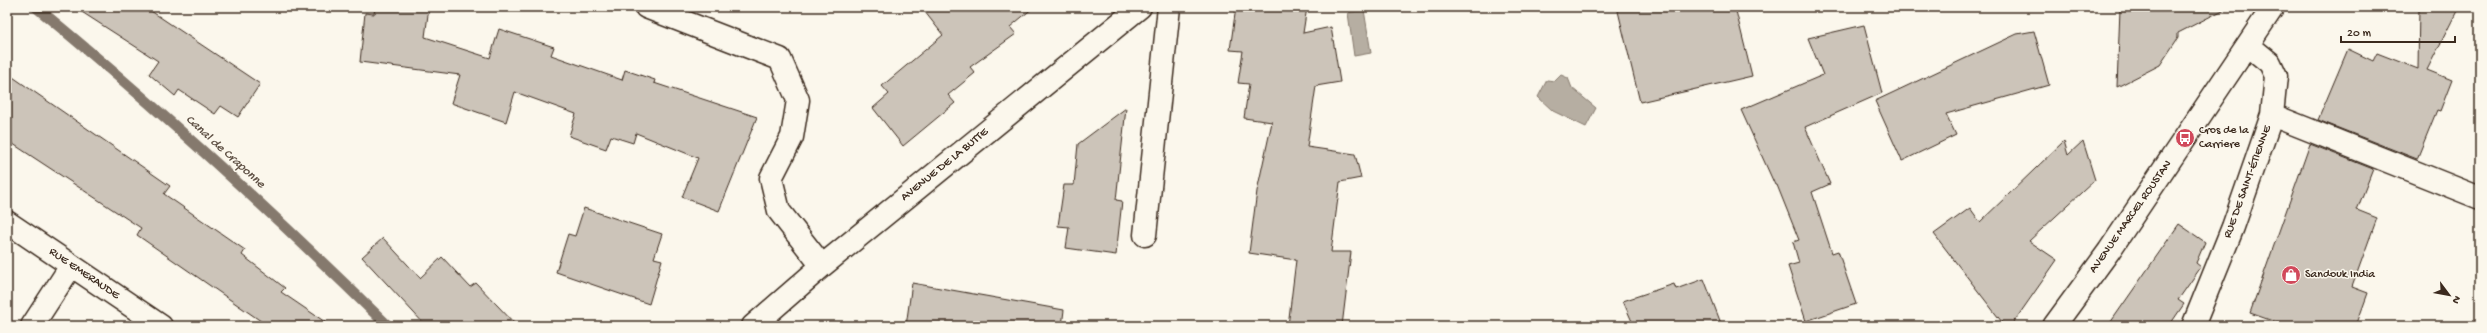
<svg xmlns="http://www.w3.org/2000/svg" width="2487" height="333" viewBox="0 0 2487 333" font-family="'Gochi Hand',sans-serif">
	<rect width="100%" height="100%" fill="#fbf7ec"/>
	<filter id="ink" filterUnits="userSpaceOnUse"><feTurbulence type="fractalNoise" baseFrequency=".025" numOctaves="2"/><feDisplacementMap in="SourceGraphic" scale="8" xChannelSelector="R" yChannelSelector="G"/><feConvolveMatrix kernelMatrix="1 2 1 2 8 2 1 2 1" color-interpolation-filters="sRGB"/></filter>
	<g filter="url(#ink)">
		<path fill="#b6aea2" stroke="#85796d" d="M1364,10L1371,53L1354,56L1348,13Z
			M1561,75L1568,78L1572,88L1596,108L1586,127L1553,111L1538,97L1547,80L1555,81Z"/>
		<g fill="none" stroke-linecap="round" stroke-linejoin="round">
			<path stroke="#85796d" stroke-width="11" d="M36,7C159,108 275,215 388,326"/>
		</g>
		<path fill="#ccc4b9" stroke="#3b2a1e" d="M74,7H145L260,84L238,117L221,106L215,114L179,90L175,96L149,74L158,61Z
			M375,7H429L425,37L490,58L499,29L554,47L551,55L622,80L625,70L655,80L654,83L757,117L719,211L682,197L698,158L636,133L633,143L611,136L606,149L569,136L576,114L515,92L506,122L451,103L460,75L360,62L365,13L374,14Z
			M921,7H1034L1010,27L1016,34L970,67L975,73L948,95L955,103L903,146L873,108L889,94L882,86L943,35Z
			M1236,7H1307L1303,33L1331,27L1340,82L1316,86L1307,147L1355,154L1361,178L1340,182L1331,252H1351L1342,326H1288L1296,260L1249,253L1257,191L1272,122L1244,118L1249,84L1238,83L1243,51L1230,50Z
			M1617,7H1735L1752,76L1640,102Z
			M2419,7H2459L2427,70L2452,80L2440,111L2437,110L2417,159L2318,120L2348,49L2373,61L2377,53L2418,69Z
			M2120,9H2225L2178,33V38L2160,65L2117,87Z
			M1864,25L1882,93L1805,127L1830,184L1812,192L1832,253L1838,251L1856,304L1806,321L1788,266L1799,263L1793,242L1799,240L1777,185H1775L1741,110L1823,75L1808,38Z
			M2034,31L2049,85L1946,114L1956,135L1902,161L1875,101L2017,34Z
			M7,73L170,186L164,194L245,250L242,255L285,288L281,292L331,326H268L137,235L141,228L7,140Z
			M1126,108L1116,200L1122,201L1116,255L1066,248L1069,227L1058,226L1064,185H1074L1078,144Z
			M2064,141L2068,155L2083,141L2095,180L2029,241L2057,260L2011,326H2005L1934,234L1970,208L1980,222Z
			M2310,144L2373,169L2357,210L2377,218L2352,287L2368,293L2356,326H2287L2250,313Z
			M584,208L662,234L654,258L662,260L649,304L556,272L568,234L575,236Z
			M2179,224L2205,242L2196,263L2201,267L2178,300L2184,304L2169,326H2108Z
			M383,238L420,278L442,257L470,287L476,283L517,326H426L362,257Z
			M1704,279L1722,326H1634L1623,301L1674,284L1676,289Z
			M912,283L1064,310L1062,326H906Z"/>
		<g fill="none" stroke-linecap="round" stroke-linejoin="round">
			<g stroke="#3b2a1e" stroke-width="25">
				<path id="minor" d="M646,7L780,59L798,100L792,137L771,178L779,211L822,266
					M2272,115L2480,198
					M7,222L161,326
					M1145,235L1169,7
					M32,326L71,266
					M753,326L822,266L1140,7
					M2193,326L2233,227L2272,115L2276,76L2270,63L2248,45"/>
			</g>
			<g stroke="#3b2a1e" stroke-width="25">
				<path id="secondary" d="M2054,326L2109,251L2273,7"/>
			</g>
			<use href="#minor" stroke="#fbf7ec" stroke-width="22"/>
			<use href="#secondary" stroke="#fbf7ec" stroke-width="22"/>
		</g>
	</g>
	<defs>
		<g id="bus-disc" transform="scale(1)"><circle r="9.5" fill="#d1495b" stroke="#fbf7ec"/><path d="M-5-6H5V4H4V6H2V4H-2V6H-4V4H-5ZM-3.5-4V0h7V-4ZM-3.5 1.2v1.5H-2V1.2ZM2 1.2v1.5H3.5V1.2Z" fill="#fff"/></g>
		<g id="shop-disc" transform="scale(1)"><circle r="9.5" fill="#d1495b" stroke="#fbf7ec"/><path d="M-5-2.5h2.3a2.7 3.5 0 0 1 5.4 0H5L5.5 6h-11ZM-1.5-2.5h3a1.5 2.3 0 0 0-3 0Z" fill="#fff"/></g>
	</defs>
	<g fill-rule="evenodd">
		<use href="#bus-disc" x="2185" y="138"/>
		<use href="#shop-disc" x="2291" y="275"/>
	</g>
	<g text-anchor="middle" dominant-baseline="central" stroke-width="3" stroke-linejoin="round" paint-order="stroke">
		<g font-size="12" fill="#3b2a1e" stroke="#fbf7ec" text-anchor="start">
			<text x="2199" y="131">Cros de la<tspan x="2199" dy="14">Carriere</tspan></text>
			<text x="2305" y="275">Sandouk India</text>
		</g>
		<g font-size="12" fill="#3b2a1e" stroke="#fbf7ec">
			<text transform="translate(945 165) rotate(-39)">AVENUE DE LA BUTTE</text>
			<text transform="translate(2248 182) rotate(-70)">RUE DE SAINT-ÉTIENNE</text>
			<text transform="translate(2131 217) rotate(-55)">AVENUE MARCEL ROUSTAN</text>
			<text transform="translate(84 274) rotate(34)">RUE EMERAUDE</text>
		</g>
		<g font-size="13" font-style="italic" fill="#605246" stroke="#fbf7ec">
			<text transform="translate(225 152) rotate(42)">Canal de Craponne</text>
		</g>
	</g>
	<rect width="2487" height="333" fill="none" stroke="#fbf7ec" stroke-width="24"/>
	<rect x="12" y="12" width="2463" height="309" fill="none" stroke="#3b2a1e" stroke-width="1.5" filter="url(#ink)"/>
	<g transform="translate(2449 295) rotate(122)" stroke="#fbf7ec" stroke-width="3" paint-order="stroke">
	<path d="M0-3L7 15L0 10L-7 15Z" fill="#3b2a1e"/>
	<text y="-6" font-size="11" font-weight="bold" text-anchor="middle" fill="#3b2a1e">N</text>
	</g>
	<path d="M2341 36v6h114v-6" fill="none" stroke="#3b2a1e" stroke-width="2"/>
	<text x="2347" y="36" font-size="12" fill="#3b2a1e" stroke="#fbf7ec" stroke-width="3" paint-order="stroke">20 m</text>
</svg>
